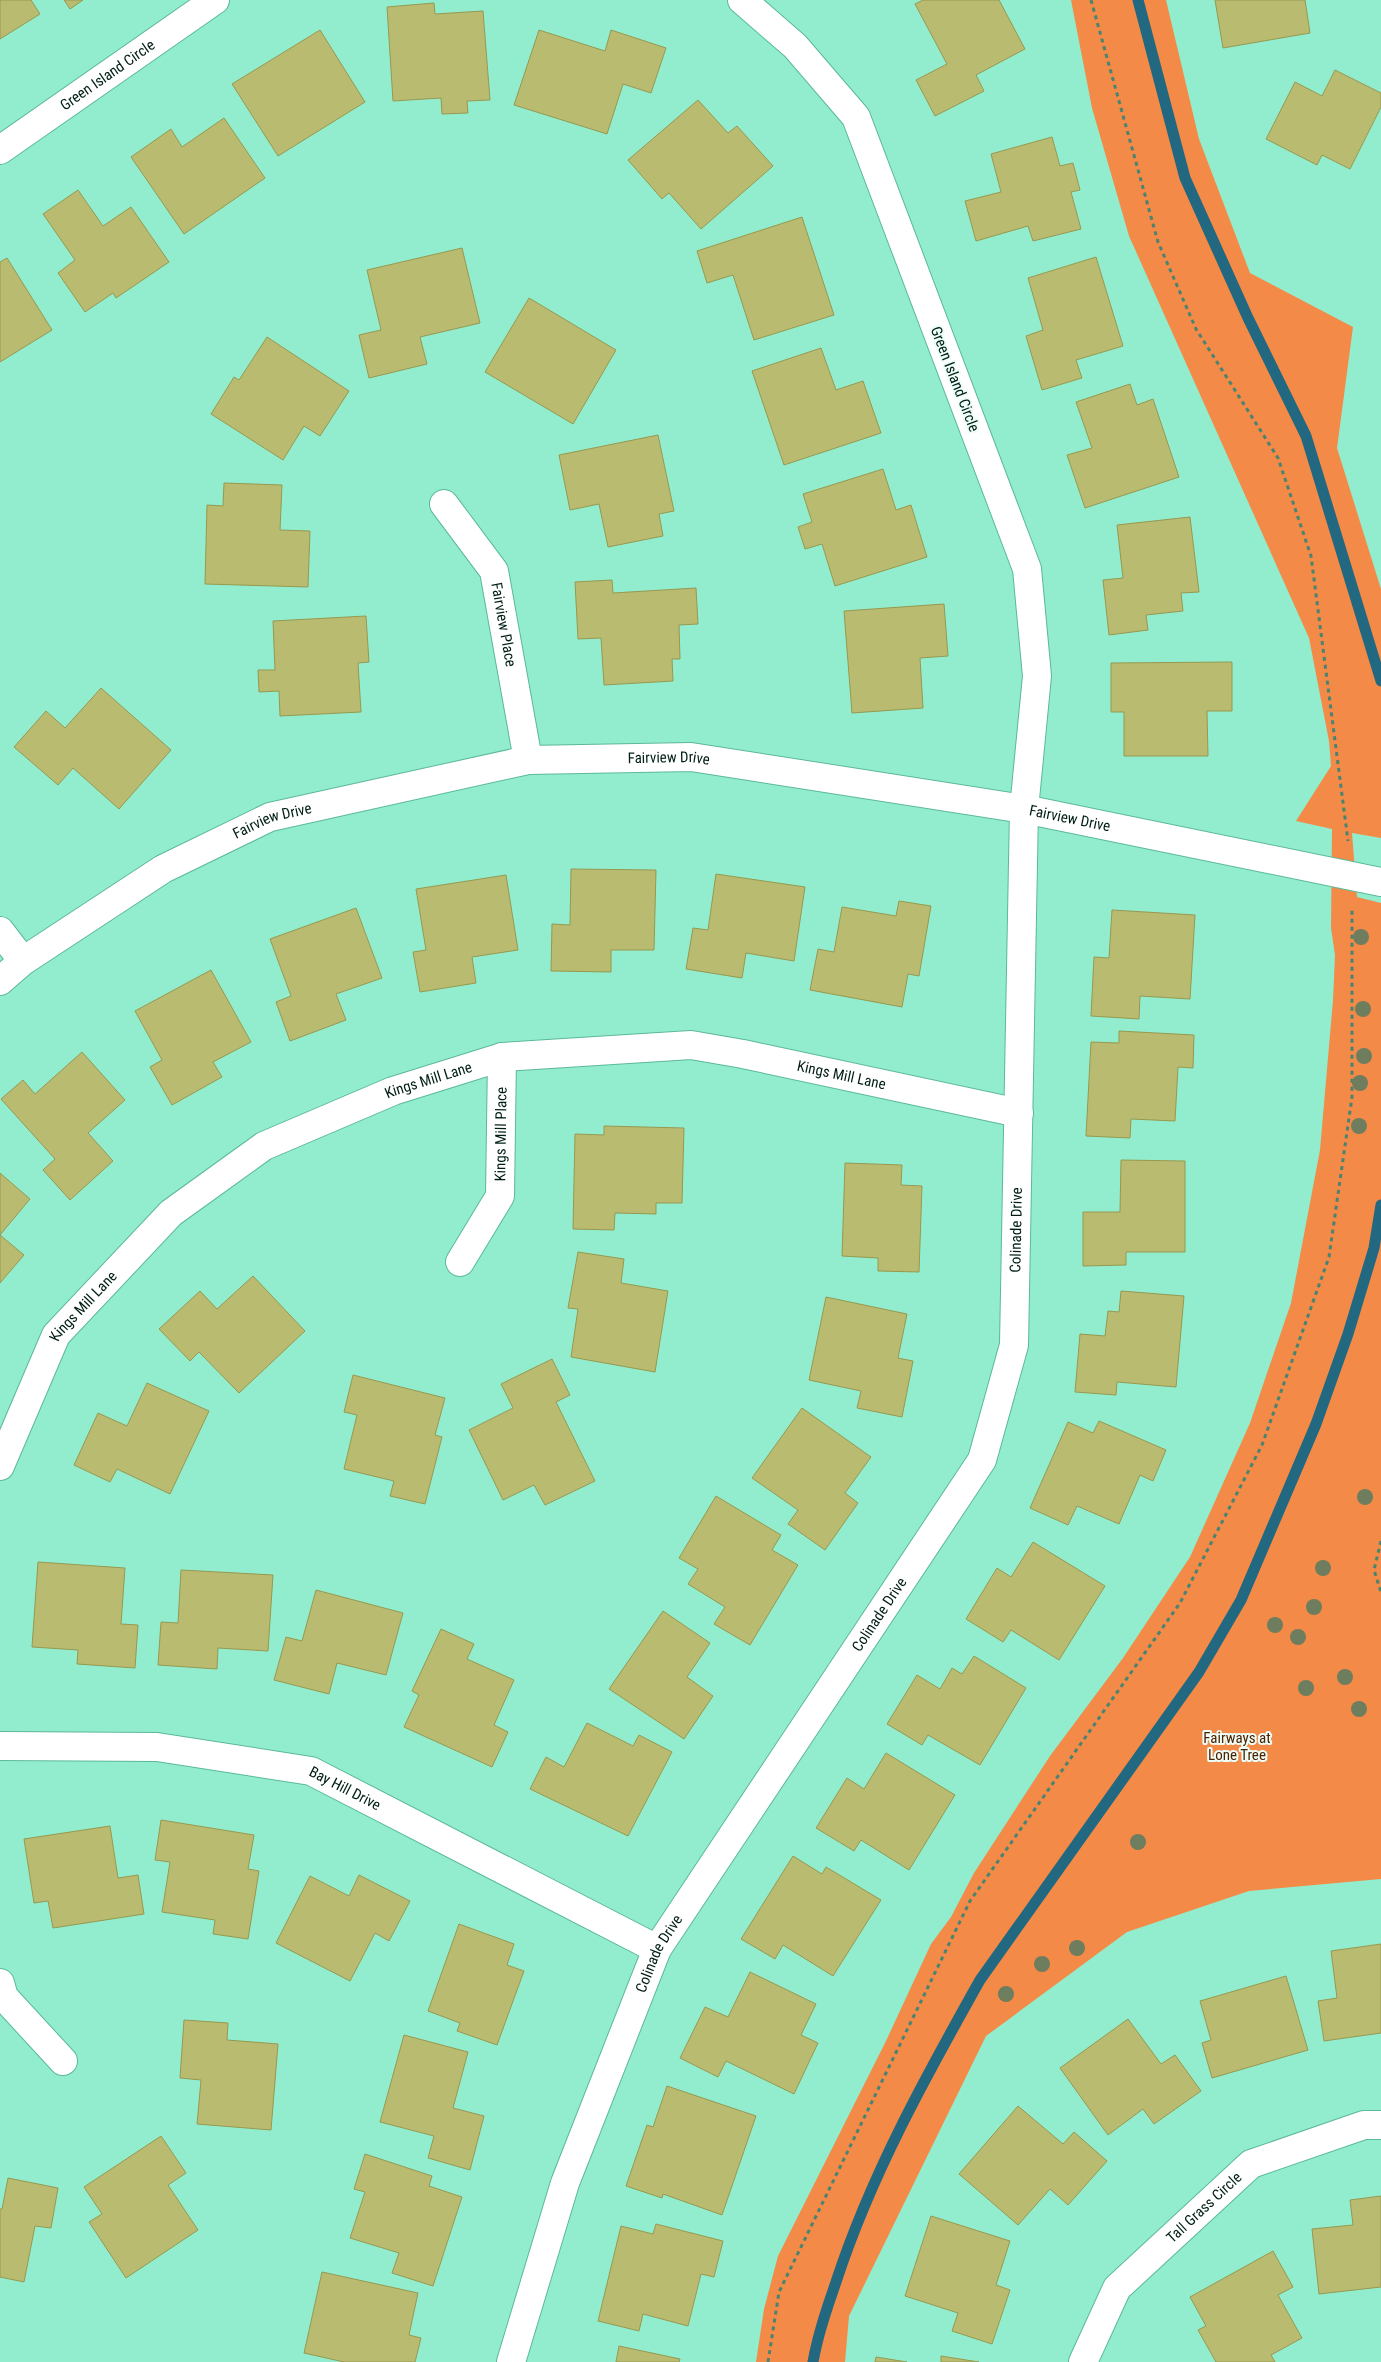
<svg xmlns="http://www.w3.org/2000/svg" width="1381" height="2362" viewBox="0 0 1381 2362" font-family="'Roboto Condensed',sans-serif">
	<rect width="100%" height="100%" fill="#92edcf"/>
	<path fill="#f38a47" d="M1071,0H1166L1199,139L1250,273L1353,327L1337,448L1381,589V838L1352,833L1357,897L1381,903V1879L1249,1891L1127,1932L986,2036L849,2316L845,2362H756L764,2309L778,2256L886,2041L931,1944L951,1917L974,1873L1050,1756L1123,1658L1190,1557L1250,1423L1291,1303L1320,1150L1333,1000L1335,955L1331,928L1332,829L1296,821L1331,766L1329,741L1309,638L1129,236L1092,108Z"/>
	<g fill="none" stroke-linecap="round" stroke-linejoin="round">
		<path stroke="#216880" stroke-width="11" d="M1138,0L1185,178L1248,318L1306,436L1381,681
			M813,2362C818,2334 827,2308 836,2282C871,2175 925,2078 980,1980L1199,1672L1241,1600L1316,1424L1348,1334L1374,1248L1381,1205"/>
	</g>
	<path fill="#b8bb70" stroke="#96994f" d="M0,0H31L40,14L0,39Z
		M64,0H83L70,9Z
		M923,0H999L1025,49L976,75L984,91L935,116L916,80L947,64L915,4Z
		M1215,0H1305L1310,33L1223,48Z
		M434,3L435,14L483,11L490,100L467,101L468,113L442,114L441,98L393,101L387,7Z
		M320,30L365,102L278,156L232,84Z
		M539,30L605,51L611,30L666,48L651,93L623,84L607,134L514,105Z
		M1335,70L1381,93V107L1350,169L1322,155L1317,165L1266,139L1295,82L1322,96Z
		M698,100L728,133L737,126L773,166L701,229L669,193L662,199L628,160Z
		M224,118L265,178L184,234L131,157L171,129L182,147Z
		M1052,137L1060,166L1073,163L1080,190L1071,192L1081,229L1033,241L1028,226L976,241L965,201L1001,192L991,154Z
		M78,190L103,226L131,207L169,262L116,298L113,293L85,312L58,273L75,260L43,214Z
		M802,217L834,315L754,340L733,275L707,283L697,251Z
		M462,248L480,323L420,337L427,364L369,378L359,335L381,330L367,270Z
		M1096,257L1123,346L1076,360L1082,378L1042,390L1026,336L1043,330L1028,278Z
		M7,258L52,330L0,362V262Z
		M529,298L616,350L573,424L485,372Z
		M267,337L349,391L320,436L304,426L283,460L211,414L234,377L239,380Z
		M821,348L836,390L863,381L881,433L784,465L752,371Z
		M1130,384L1137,405L1153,399L1179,477L1085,508L1067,455L1092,448L1076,402Z
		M658,435L674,511L659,514L663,536L608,547L599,504L570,510L559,455Z
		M883,469L896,510L911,505L927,557L835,586L822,544L805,549L798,527L812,522L803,494Z
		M224,483L282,485L280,530L310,531L308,587L205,584L207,505L223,506Z
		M1190,517L1199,592L1181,593L1183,611L1146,615L1148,630L1109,635L1103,580L1123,578L1117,525Z
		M612,580L613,593L696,588L698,624L679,625L680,659H672L673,681L604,685L601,638L578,639L575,582Z
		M944,604L948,656L920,658L923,708L852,713L844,611Z
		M366,616L369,662L358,663L361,712L280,716L279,691L259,692L258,670H275L273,621Z
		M1232,662V711H1207L1208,756H1124V712H1111V663Z
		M101,688L171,750L119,809L73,768L58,785L14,747L46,711L65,728Z
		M571,869L656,870L654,950H611V972L551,971L552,924L570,925Z
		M716,874L805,887L794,961L746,953L742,978L686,969L693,928L708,930Z
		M506,875L518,950L472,957L476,983L420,992L413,952L426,950L416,889Z
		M899,901L931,906L919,976L908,974L902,1007L810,990L818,949L834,952L842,907L896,916Z
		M356,908L382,978L336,994L346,1020L290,1041L276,1002L291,996L270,939Z
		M1112,910L1195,915L1190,999L1140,996L1139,1019L1091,1016L1094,957L1109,958Z
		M211,970L251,1042L213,1062L222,1077L172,1105L150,1067L162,1060L135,1011Z
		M1119,1031L1194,1035L1193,1068L1178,1067L1175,1121L1131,1119L1130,1138L1086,1136L1091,1042L1119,1043Z
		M82,1052L125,1100L88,1133L113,1161L70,1200L43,1170L55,1159L1,1099L23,1080L35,1094Z
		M604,1126L684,1128L682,1203H656V1214L615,1213L614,1230L573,1229L575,1134L604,1135Z
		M1121,1160L1185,1161V1252H1126V1265L1083,1266V1212H1120Z
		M845,1163L902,1165L901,1185L922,1186L919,1272L878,1271V1258L842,1256Z
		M0,1173L30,1199L0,1235Z
		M0,1235L24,1255L0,1283Z
		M578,1252L624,1259L621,1283L668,1291L655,1372L571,1357L578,1309L568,1308Z
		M253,1276L305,1331L239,1393L199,1352L190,1361L159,1329L200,1291L217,1309Z
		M1121,1291L1184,1296L1176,1387L1117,1382L1116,1395L1075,1392L1080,1334L1105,1336L1108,1311L1119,1312Z
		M826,1297L907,1314L898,1358L913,1361L902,1417L857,1408L861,1391L809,1380Z
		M552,1359L570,1395L556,1402L595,1481L545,1505L534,1485L503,1500L469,1430L513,1408L501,1384Z
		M353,1375L445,1398L435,1435L442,1437L425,1504L390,1496L394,1481L344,1469L357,1415L344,1412Z
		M147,1383L209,1411L170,1494L117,1469L110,1482L74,1465L98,1413L127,1426Z
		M802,1408L871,1457L845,1493L858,1503L825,1550L788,1524L798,1510L752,1478Z
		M1099,1421L1166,1450L1153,1481L1140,1475L1119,1524L1077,1506L1068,1525L1030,1508L1068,1422L1093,1433Z
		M716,1496L781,1535L772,1550L798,1565L750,1645L714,1624L725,1607L688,1584L698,1569L679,1558Z
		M1033,1542L1105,1586L1059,1660L1011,1630L1003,1642L966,1619L997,1568L1011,1577Z
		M38,1562L125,1568L121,1624L138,1625L135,1668L77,1664L78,1650L32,1647Z
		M181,1570L273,1575L268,1651L218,1648L217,1669L158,1665L161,1622L178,1623Z
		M316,1590L403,1613L386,1675L337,1663L329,1694L274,1680L286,1637L302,1641Z
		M663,1611L710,1643L687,1677L713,1696L684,1739L609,1689Z
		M441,1629L474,1644L467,1659L514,1680L494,1725L508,1732L492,1767L404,1727L419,1695L412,1691Z
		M974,1656L1026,1688L980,1765L928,1735L922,1745L887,1724L917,1675L940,1689L952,1668L962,1674Z
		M587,1723L633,1746L639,1735L672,1752L628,1836L530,1789L546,1757L564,1767Z
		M886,1753L955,1795L909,1870L861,1840L854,1851L816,1828L847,1778L864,1789Z
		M161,1820L254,1835L248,1869L259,1871L248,1939L213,1934L215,1920L162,1912L170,1862L155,1860Z
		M110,1826L118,1878L138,1875L144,1914L53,1928L48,1901L34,1903L24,1839Z
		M793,1856L822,1874L826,1867L881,1900L833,1976L783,1945L775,1959L741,1939Z
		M359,1875L410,1901L389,1941L375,1933L350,1981L276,1943L310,1876L349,1896Z
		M459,1924L514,1944L507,1965L524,1971L497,2045L457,2031L460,2023L428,2011Z
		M1381,1944V2033L1324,2041L1318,2001L1337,1998L1331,1951Z
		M750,1972L816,2004L801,2035L818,2043L794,2094L726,2061L718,2077L680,2058L705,2007L728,2017Z
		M1286,1976L1308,2050L1212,2078L1202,2043L1211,2040L1200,2001Z
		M1128,2019L1161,2064L1175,2055L1201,2091L1154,2124L1143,2109L1108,2135L1060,2068Z
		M184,2020L228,2023L227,2040L278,2044L271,2130L197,2124L201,2080L180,2078Z
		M404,2035L468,2052L453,2108L484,2116L470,2170L428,2158L434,2136L380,2122Z
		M667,2086L756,2116L722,2215L663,2194L662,2198L626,2186L647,2125L653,2127Z
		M1018,2106L1063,2144L1074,2132L1107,2161L1068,2205L1050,2189L1018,2225L959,2174Z
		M161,2136L186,2173L168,2185L198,2230L126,2278L89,2222L102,2214L84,2187Z
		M365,2154L432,2176L429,2186L462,2197L433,2286L392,2273L399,2253L350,2238L365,2192L354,2189Z
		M8,2178L58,2188L51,2228L35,2226L24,2282L0,2277V2209H2Z
		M1381,2196V2287L1319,2294L1312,2229L1353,2225L1350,2200Z
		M931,2216L1010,2241L996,2285L1010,2290L992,2344L952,2331L958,2313L905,2296Z
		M656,2224L723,2241L714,2277L701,2274L688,2326L643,2314L639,2331L598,2321L621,2226L653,2234Z
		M1273,2251L1293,2287L1278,2295L1302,2338L1271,2355L1275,2362H1216L1198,2330L1206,2326L1190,2297Z
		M322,2272L418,2293L409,2335L421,2338L415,2362H344L304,2353Z
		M619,2346L680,2359L679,2362H616Z
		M941,2356L979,2362H941Z
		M876,2357L907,2362H875Z"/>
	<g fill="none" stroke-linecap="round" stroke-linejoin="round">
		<g stroke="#5cb89c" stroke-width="30">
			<g id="minor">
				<path id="s1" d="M0,150L215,0"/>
				<path id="s2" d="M444,504L494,571L528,760"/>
				<path d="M0,931L23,961"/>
				<path id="s3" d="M0,981L23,961L163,869L270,817L528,760L691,757L1024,809L1381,882"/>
				<path id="s4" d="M460,1262L500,1196L502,1057"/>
				<path id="s5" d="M0,1466L56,1335L171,1213L264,1146L393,1091L502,1057L691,1045L743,1054L1019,1113"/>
				<path id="s6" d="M0,1746L157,1747L311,1771L657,1949"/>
				<path d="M0,1983L4,1997L63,2061"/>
				<path id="s7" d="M511,2362L565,2183L657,1949L982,1460L1014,1345L1024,809L1037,676L1027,569L856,117L795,46L742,0"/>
				<path id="s8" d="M1083,2362L1117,2288L1251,2164L1364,2125H1381"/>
			</g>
		</g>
		<path stroke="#488471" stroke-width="3" stroke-dasharray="4 4" stroke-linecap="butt" d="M1091,0L1158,242L1196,329L1278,458L1311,556L1348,841
			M1381,1541L1374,1570L1381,1592
			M768,2362L779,2292L970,1901L1180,1603L1262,1445L1329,1257L1352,1097V909"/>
		<use href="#minor" stroke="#fff" stroke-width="28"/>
	</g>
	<g fill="#6d7d5e">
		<circle cx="1361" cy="937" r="8"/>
		<circle cx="1363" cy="1009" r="8"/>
		<circle cx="1364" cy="1056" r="8"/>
		<circle cx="1360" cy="1083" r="8"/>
		<circle cx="1359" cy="1126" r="8"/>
		<circle cx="1365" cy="1497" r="8"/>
		<circle cx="1323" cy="1568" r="8"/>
		<circle cx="1314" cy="1607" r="8"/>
		<circle cx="1275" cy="1625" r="8"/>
		<circle cx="1298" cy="1637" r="8"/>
		<circle cx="1345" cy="1677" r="8"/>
		<circle cx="1306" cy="1688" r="8"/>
		<circle cx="1359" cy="1709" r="8"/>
		<circle cx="1138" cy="1842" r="8"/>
		<circle cx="1077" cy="1948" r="8"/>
		<circle cx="1042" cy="1964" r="8"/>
		<circle cx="1006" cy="1994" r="8"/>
	</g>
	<g text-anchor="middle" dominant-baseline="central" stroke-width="4" stroke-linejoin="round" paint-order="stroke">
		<g font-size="15" fill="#011e16" stroke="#edfdf7">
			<text stroke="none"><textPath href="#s1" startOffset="131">Green Island Circle</textPath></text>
			<text transform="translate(955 379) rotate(69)">Green Island Circle</text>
			<text stroke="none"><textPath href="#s2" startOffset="138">Fairview Place</textPath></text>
			<text stroke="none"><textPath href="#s3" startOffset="722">Fairview Drive</textPath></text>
			<text stroke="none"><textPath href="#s3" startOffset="1128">Fairview Drive</textPath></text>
			<text stroke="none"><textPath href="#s3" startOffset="318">Fairview Drive</textPath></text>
			<text stroke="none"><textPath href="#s5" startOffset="1022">Kings Mill Lane</textPath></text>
			<text stroke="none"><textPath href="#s5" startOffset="602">Kings Mill Lane</textPath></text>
			<text stroke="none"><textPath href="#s4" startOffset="139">Kings Mill Place</textPath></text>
			<text stroke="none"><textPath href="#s7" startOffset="1260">Colinade Drive</textPath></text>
			<text stroke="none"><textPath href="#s5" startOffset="182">Kings Mill Lane</textPath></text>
			<text stroke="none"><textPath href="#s7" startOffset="840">Colinade Drive</textPath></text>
			<text stroke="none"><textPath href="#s6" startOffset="351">Bay Hill Drive</textPath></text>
			<text stroke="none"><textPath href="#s7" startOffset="435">Colinade Drive</textPath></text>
			<text stroke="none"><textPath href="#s8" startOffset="200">Tall Grass Circle</textPath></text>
		</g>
		<g font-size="15" fill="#4e2201" stroke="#edfdf7">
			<text x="1237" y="1738">Fairways at<tspan x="1237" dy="17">Lone Tree</tspan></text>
		</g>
	</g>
</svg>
